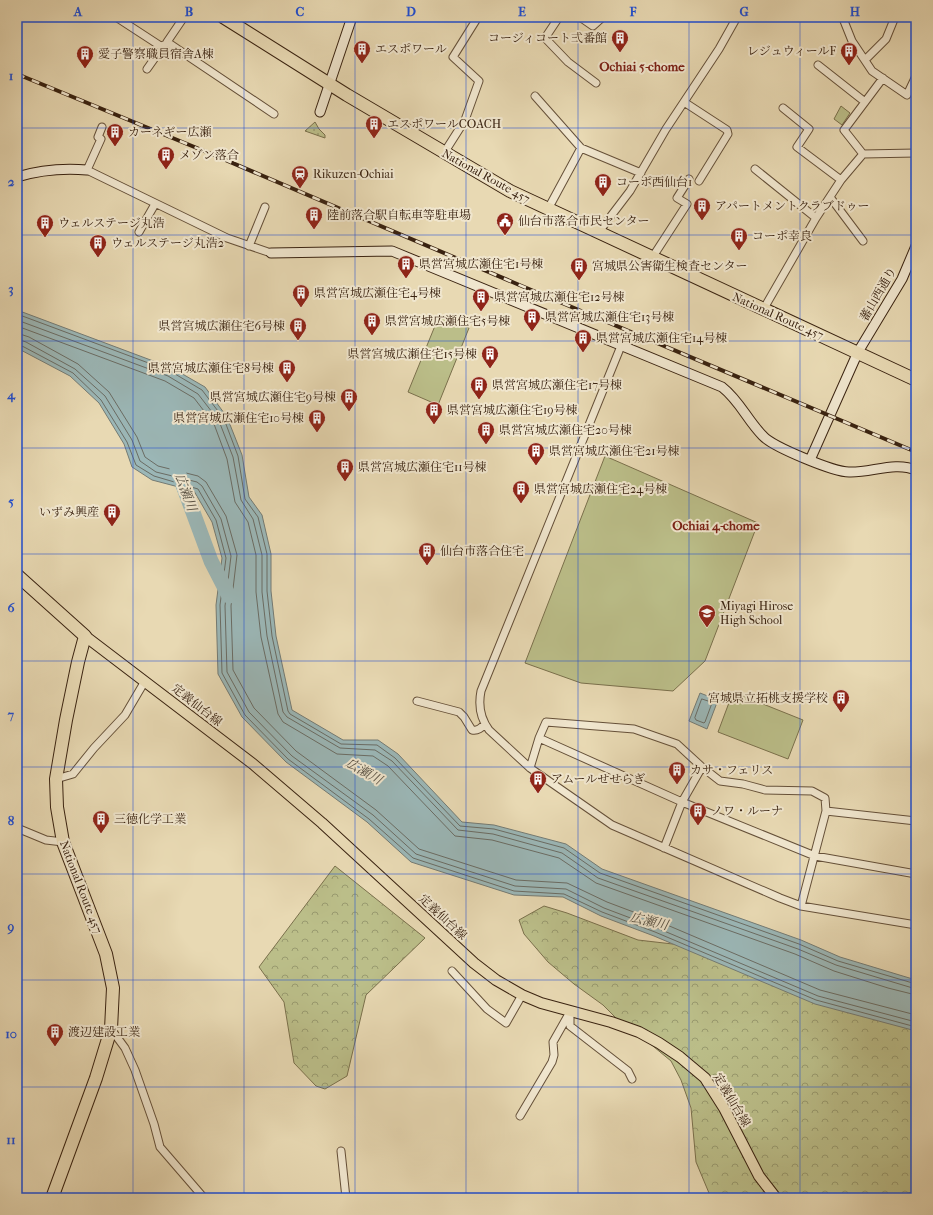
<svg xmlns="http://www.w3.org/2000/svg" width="933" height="1215" viewBox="0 0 933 1215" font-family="'IM FELL French Canon','Noto Serif JP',serif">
	<defs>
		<pattern id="grass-dots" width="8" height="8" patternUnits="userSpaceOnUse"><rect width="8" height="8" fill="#bbbe89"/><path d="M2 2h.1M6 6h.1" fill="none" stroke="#999a6f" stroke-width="1.8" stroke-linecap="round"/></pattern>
		<pattern id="forest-crowns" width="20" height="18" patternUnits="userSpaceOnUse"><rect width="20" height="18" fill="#bbbe89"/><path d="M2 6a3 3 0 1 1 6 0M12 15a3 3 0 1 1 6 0" fill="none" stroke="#999a6f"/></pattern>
	</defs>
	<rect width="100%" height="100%" fill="#e8d9b3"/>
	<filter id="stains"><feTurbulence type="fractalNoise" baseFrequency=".005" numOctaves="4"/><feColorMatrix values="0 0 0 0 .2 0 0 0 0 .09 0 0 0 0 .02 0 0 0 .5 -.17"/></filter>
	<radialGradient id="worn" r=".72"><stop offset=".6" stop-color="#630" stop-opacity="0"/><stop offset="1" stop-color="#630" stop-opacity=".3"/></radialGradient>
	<path fill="url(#grass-dots)" stroke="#7a704c" d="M315,122L319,129L325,135V138L305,131Z"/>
	<path fill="url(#forest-crowns)" stroke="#7a704c" d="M335,866L425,938L366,995L347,1076L325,1089L316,1086L294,1063L284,1002L259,967Z
		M544,906L567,913L638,940L690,946L916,1027V1198H714L709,1193L696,1162L691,1108L681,1080L671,1061L648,1042L625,1027L603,1005L574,984L548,962L524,934L519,920Z"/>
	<path fill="#bbbe89" stroke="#7a704c" d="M841,106L850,113L842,125L834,119Z
		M439,316L469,328L438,405L408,392Z
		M605,456L758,523L705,661L673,691L581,683L525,663Z
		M733,692L803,720L788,759L718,732Z"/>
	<path fill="#9bb7b7" stroke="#747b74" d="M17,310L172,368L205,387L227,417L242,455L249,497L262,515L271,554V591L276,636L292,710L343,740H378L398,754L462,822L494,825L566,844L602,869L801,940L840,957L916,980V1031L815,1004L654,936L601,916L563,897L514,895L411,862L367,822L286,762L242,717L218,674L216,605L222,558L212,522L194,491L152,480L132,467L124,444L99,403L70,376L17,348Z
		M700,693L718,700L707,729L689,721Z"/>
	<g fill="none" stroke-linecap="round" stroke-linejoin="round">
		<path stroke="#6a6c64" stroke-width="1" d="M17,314L170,371L202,390L224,419L238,456L245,499L258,517L267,554V591L272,636L288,711L290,714L341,744L377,745L395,758L460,826L494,829L564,848L600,873L799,944L838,961L916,984
			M17,320L168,376L198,394L219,421L233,457L241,500L253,519L262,555V592L267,636L283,712L287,717L340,748L375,750L392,761L458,830L493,834L562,853L598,878L798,949L836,965L916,989
			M17,326L165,381L194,398L214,424L227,459L235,502L248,522L256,555V592L261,637L278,714L283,722L337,754L373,756L388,766L455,836L492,840L559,858L596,883L795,954L834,971L888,988L916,995
			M17,333L29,337L78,364L109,392L137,437L145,457L158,466L198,476L206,482L226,516L237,555L231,606L233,670L254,708L296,751L376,810L419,849L516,880L567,883L607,902L660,922L820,990L916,1015
			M17,339L26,342L75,369L105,396L132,440L140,461L156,472L197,482L202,486L221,519L231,556L225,606L227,672L249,712L292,756L373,815L416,854L515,886L566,889L604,908L657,928L818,996L916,1022
			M17,344L24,347L73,373L101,400L127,442L136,465L154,476L198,489L216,520L226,558L220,605L222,673L245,715L288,759L369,819L413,858L514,891L564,894L602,912L655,932L816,1000L916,1027
			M702,699L711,702L712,703L705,722L704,723L696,720L695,718Z"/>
		<path stroke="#9bb7b7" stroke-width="15" d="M177,469L211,561L229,596"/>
		<g stroke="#655039" stroke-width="9">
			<path id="street" d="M116,17L162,47
				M184,17L167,42L274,114
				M559,17L545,38L568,62L596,83
				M580,17L593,26L603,17
				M846,17L844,21L852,41L872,71L907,95L916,76
				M865,60L886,39L895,17
				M818,65L865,102
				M147,69L164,45
				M535,96L581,148
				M684,102L727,130L728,134L699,181
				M783,108L809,129L797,147L841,180
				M102,127L98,137L101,139L87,170L227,238L271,253
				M444,153L465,120L479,81L453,57L478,17
				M863,154L844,130L883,78
				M755,169L816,218
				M830,197L863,241
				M548,209L581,148L641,173
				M139,232L155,204
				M598,233L630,191L666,129L719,49L737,17
				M249,246L265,207
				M652,258L687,204L677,198L689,179
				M763,310L816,218L841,180L863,154L916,153
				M621,346L481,691C478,706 480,718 489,730L530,768L612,825L780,898L801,906L916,925
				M417,701L459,712L464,717L472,730C478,731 481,728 485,724
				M539,738L682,802L815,856L916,874
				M702,767L720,781L743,784L765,790L812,791L825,798L826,811L801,906
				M530,768L539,738L546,722L634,729L677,744L702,767L682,802L664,848
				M56,779L73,774L94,748L125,715L145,681
				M826,811L916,821
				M17,828L46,840L63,842
				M452,971L487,1009L506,1023L522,995
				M570,1012V1026L628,1071L632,1079
				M111,1029L125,1048L135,1070L154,1124L160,1147L204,1198
				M520,1116L552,1062L554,1055L553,1042L570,1012
				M341,1151L346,1198
				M906,1198L916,1195"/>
		</g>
		<g stroke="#392210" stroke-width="11">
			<path id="secondary" d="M320,112L352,17
				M17,177C40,170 63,168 87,170
				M271,253L392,251L722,387C740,401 747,420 763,436C773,447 834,472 849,472C871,473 895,461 916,470
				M810,460L858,352L902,279L916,246"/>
		</g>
		<g stroke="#392210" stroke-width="12">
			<path id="primary" d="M85,636L253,764L322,823L474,963L496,980L522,995L541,1003L611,1022L639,1032L659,1043L680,1057L705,1078L724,1108L759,1176L776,1198"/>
		</g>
		<g stroke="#392210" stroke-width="14">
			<path id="highway" d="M223,17L347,95L510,191L916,380
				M17,575L85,636L78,662L66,720L56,779L57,807L63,842L106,954L113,988L111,1029L96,1078L52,1198"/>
		</g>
		<use href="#street" stroke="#f0e6ce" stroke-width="7"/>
		<use href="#secondary" stroke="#f0e6ce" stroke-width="9"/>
		<use href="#primary" stroke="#e8d9b3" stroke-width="10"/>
		<use href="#highway" stroke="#e8d9b3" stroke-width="12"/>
		<g stroke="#392210" stroke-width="4">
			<path id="rail" d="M17,74L209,153L517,284L916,452"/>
		</g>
		<use href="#rail" stroke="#f0e6ce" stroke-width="2.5" stroke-dasharray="8" stroke-linecap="butt"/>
	</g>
	<path fill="none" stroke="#1d4ed8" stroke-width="1" stroke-opacity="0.55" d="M133,17V1198M244,17V1198M355,17V1198M466,17V1198M578,17V1198M689,17V1198M800,17V1198M17,128H916M17,235H916M17,341H916M17,448H916M17,554H916M17,661H916M17,767H916M17,874H916M17,980H916M17,1087H916"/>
	<defs>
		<g id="building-pin" transform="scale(0.9)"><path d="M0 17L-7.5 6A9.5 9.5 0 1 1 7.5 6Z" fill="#8f2418" stroke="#f0e6ce"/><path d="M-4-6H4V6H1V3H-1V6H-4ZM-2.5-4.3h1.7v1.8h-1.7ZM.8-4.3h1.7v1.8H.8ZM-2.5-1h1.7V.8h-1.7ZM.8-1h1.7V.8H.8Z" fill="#fff"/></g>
		<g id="station-pin" transform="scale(0.9)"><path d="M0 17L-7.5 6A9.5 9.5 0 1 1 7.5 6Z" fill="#8f2418" stroke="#f0e6ce"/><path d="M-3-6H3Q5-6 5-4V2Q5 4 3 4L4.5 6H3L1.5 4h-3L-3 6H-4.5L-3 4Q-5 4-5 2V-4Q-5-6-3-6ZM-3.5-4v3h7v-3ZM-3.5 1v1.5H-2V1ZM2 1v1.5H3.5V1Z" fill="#fff"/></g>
		<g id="civic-pin" transform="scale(0.9)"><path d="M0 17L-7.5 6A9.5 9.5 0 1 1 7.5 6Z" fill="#8f2418" stroke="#f0e6ce"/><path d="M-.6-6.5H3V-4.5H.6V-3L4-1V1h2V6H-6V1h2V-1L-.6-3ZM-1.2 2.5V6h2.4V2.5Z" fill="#fff"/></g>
		<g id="school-pin" transform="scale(0.9)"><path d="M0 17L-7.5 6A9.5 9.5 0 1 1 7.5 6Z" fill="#8f2418" stroke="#f0e6ce"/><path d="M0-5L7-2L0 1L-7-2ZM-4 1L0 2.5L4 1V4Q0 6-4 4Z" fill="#fff"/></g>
	</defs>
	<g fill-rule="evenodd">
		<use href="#building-pin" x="620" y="38"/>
		<use href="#building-pin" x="362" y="49"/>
		<use href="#building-pin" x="849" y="51"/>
		<use href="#building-pin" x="85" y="54"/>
		<use href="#building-pin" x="374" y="124"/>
		<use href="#building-pin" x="115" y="132"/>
		<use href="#building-pin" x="166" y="155"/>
		<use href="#station-pin" x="300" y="174"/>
		<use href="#building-pin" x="603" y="182"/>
		<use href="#building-pin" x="702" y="206"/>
		<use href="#building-pin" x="314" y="215"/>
		<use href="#civic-pin" x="505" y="221"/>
		<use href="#building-pin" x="45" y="223"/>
		<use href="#building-pin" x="739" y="236"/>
		<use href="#building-pin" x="98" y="243"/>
		<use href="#building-pin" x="406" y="264"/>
		<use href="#building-pin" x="579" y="266"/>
		<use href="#building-pin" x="301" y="293"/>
		<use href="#building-pin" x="481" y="297"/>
		<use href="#building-pin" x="532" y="317"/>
		<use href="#building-pin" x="372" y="321"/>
		<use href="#building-pin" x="298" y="326"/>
		<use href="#building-pin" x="583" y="338"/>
		<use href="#building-pin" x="490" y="354"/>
		<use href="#building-pin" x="287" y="368"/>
		<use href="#building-pin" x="479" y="385"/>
		<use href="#building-pin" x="349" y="397"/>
		<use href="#building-pin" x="434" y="410"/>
		<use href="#building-pin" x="317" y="418"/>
		<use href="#building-pin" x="486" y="430"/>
		<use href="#building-pin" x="536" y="451"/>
		<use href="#building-pin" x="345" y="467"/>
		<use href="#building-pin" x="521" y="489"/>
		<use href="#building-pin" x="112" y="512"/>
		<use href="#building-pin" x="427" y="551"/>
		<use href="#school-pin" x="707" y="613"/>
		<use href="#building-pin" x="841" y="698"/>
		<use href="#building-pin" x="677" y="770"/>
		<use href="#building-pin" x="538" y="779"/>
		<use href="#building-pin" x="698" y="811"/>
		<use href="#building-pin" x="101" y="819"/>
		<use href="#building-pin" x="55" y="1032"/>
	</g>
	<g text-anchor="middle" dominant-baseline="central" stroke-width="4" stroke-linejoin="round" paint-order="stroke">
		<g font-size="12" fill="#392210" stroke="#f0e6ce" text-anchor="start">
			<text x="607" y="38" text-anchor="end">コージィコート弍番館</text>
			<text x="375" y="49">エスポワール</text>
			<text x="836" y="51" text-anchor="end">レジュウィールF</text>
			<text x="98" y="54">愛子警察職員宿舎A棟</text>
			<text x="387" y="124">エスポワールCOACH</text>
			<text x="128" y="132">カーネギー広瀬</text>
			<text x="179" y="155">メゾン落合</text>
			<text x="313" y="174">Rikuzen-Ochiai</text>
			<text x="616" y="182">コーポ西仙台1</text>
			<text x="715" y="206">アパートメントクラブドゥー</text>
			<text x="327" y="215">陸前落合駅自転車等駐車場</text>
			<text x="518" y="221">仙台市落合市民センター</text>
			<text x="58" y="223">ウェルステージ丸浩</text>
			<text x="752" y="236">コーポ幸良</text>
			<text x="111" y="243">ウェルステージ丸浩2</text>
			<text x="419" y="264">県営宮城広瀬住宅1号棟</text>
			<text x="592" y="266">宮城県公害衛生検査センター</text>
			<text x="314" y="293">県営宮城広瀬住宅4号棟</text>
			<text x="494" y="297">県営宮城広瀬住宅12号棟</text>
			<text x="545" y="317">県営宮城広瀬住宅13号棟</text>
			<text x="385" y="321">県営宮城広瀬住宅5号棟</text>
			<text x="285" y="326" text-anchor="end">県営宮城広瀬住宅6号棟</text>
			<text x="596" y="338">県営宮城広瀬住宅14号棟</text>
			<text x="477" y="354" text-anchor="end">県営宮城広瀬住宅15号棟</text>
			<text x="274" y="368" text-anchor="end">県営宮城広瀬住宅8号棟</text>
			<text x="492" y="385">県営宮城広瀬住宅17号棟</text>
			<text x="336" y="397" text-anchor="end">県営宮城広瀬住宅9号棟</text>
			<text x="447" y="410">県営宮城広瀬住宅19号棟</text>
			<text x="304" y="418" text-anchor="end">県営宮城広瀬住宅10号棟</text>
			<text x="499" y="430">県営宮城広瀬住宅20号棟</text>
			<text x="549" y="451">県営宮城広瀬住宅21号棟</text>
			<text x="358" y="467">県営宮城広瀬住宅11号棟</text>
			<text x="534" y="489">県営宮城広瀬住宅24号棟</text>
			<text x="99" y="512" text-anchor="end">いずみ興産</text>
			<text x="440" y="551">仙台市落合住宅</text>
			<text x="720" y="606">Miyagi Hirose<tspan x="720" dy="14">High School</tspan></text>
			<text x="828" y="698" text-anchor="end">宮城県立拓桃支援学校</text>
			<text x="690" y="770">カサ・フェリス</text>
			<text x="551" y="779">アムールせせらぎ</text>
			<text x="711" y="811">ノワ・ルーナ</text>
			<text x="114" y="819">三徳化学工業</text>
			<text x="68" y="1032">渡辺建設工業</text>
		</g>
		<g font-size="12" fill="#392210" stroke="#f0e6ce">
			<text transform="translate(486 176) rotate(29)">National Route 457</text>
			<text transform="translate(878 294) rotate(-60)">蕃山西通り</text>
			<text transform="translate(778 316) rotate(24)">National Route 457</text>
			<text transform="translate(197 705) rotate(38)">定義仙台線</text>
			<text transform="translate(81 887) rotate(69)">National Route 457</text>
			<text transform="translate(443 917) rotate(43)">定義仙台線</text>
			<text transform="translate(732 1100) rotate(59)">定義仙台線</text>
		</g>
		<g font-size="13" font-weight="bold" fill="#7a1f14" stroke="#f0e6ce">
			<text x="642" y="66">Ochiai 5-chome</text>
			<text x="716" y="525">Ochiai 4-chome</text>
		</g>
		<g font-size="13" font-style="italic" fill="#564f42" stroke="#f0e6ce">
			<text transform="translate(186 492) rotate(70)">広瀬川</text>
			<text transform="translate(364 771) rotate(30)">広瀬川</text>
			<text transform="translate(649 921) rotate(13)">広瀬川</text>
		</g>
	</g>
	<rect width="933" height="1215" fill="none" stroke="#e8d9b3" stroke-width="44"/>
	<rect x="22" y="22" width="889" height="1171" fill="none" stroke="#1d4ed8" stroke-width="1.5"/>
	<g font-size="13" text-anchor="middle" font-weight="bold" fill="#1d4ed8">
		<text x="78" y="16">A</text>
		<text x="189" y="16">B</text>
		<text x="300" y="16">C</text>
		<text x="411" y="16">D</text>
		<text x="522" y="16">E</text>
		<text x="633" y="16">F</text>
		<text x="744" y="16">G</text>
		<text x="855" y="16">H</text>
		<text x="11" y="80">1</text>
		<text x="11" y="186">2</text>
		<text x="11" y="293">3</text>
		<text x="11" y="399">4</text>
		<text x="11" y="506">5</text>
		<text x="11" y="612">6</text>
		<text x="11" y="719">7</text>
		<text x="11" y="825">8</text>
		<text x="11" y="931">9</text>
		<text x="11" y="1038">10</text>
		<text x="11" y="1144">11</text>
	</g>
	<rect width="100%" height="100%" filter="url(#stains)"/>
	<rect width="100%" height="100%" fill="url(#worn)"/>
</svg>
